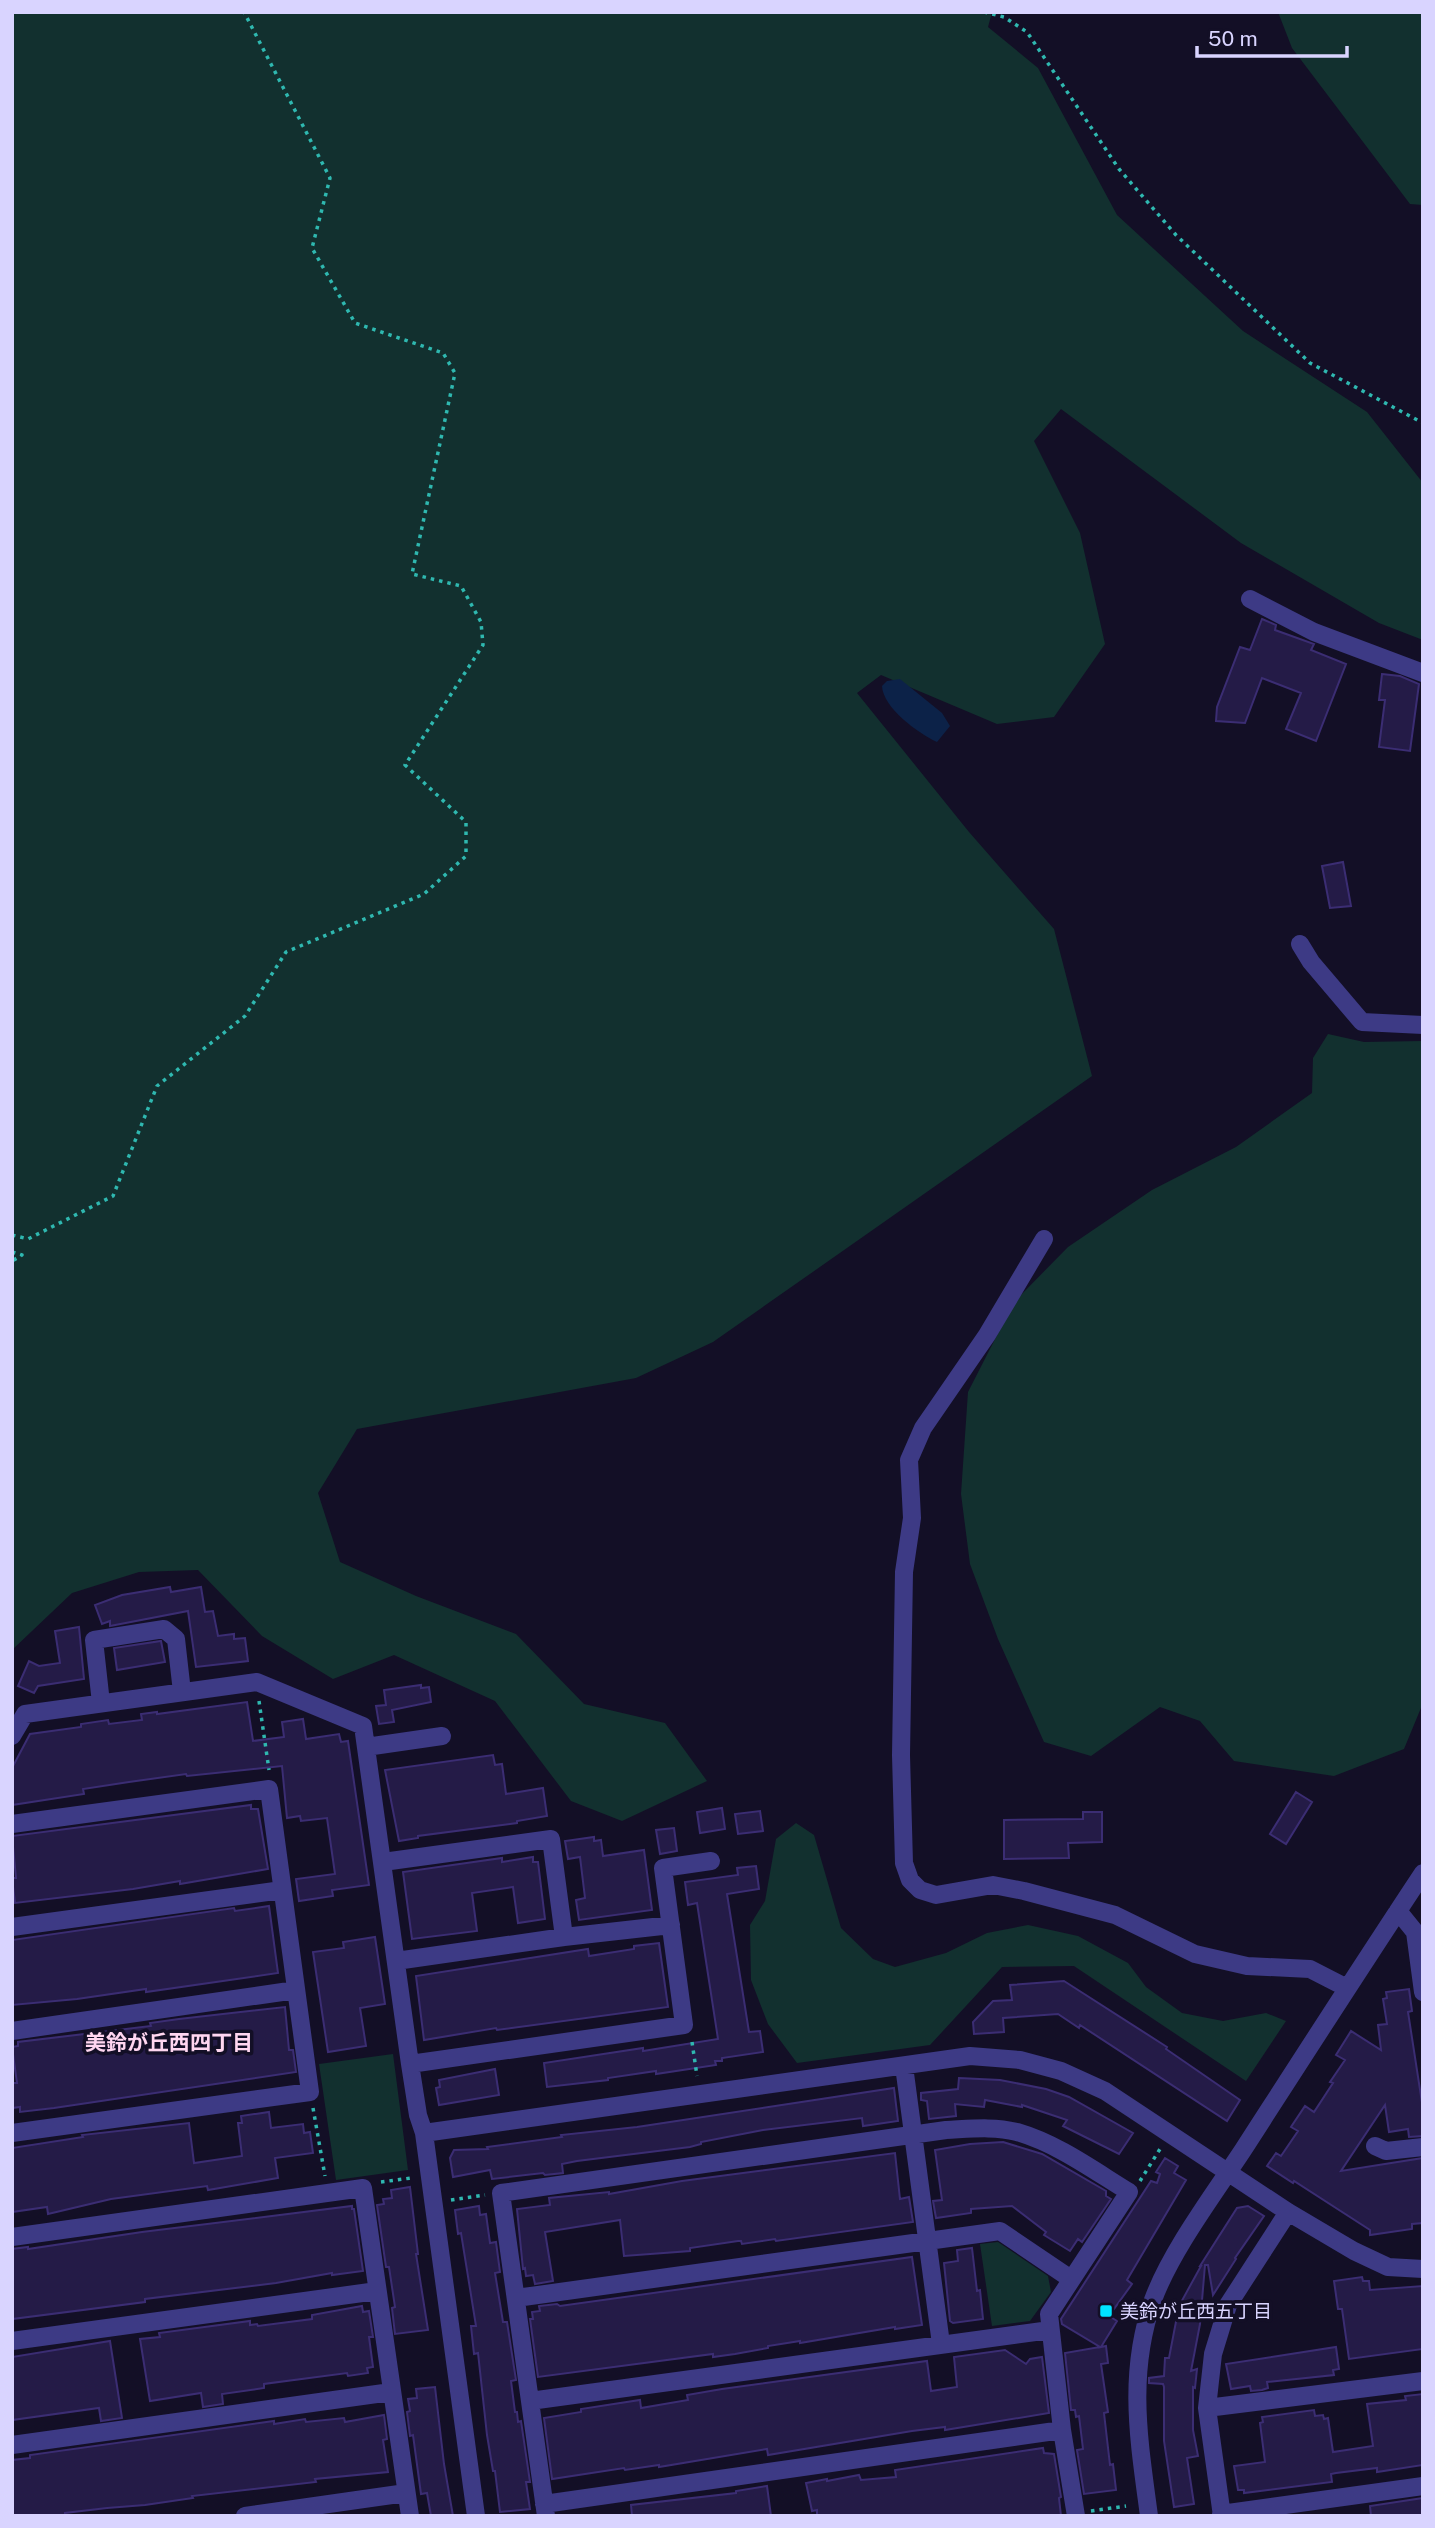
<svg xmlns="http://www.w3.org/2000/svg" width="1435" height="2528" viewBox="0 0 1435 2528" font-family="'Public Sans','Noto Sans JP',sans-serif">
	<rect width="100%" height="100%" fill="#130f26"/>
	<path fill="#12302f" d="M12,12H992L988,27L1038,68L1117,215L1243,331L1367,412L1423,483V640L1379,623L1241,543L1061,409L1034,441L1080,533L1105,644L1054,717L997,724L881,675L857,693L969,832L1054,929L1092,1076L713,1342L636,1378L357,1429L318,1493L340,1562L416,1596L516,1634L584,1704L665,1723L707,1781L622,1821L571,1801L495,1701L394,1655L333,1679L262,1636L198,1570L139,1572L72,1593L12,1650Z
		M1278,12H1423V205L1410,204L1292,48Z
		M1328,1034L1364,1042L1423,1041V1703L1404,1749L1334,1776L1234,1761L1200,1721L1160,1707L1091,1756L1044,1742L998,1639L970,1564L961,1494L968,1392L1014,1302L1068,1247L1152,1190L1236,1147L1312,1093L1313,1058Z
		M796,1823L814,1835L841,1928L873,1959L895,1967L946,1953L987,1933L1028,1925L1078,1936L1128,1963L1146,1987L1182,2013L1223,2021L1266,2013L1286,2021L1246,2081L1074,1966L1002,1967L930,2045L797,2063L768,2024L751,1980L750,1925L765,1901L776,1839Z
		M393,2054L408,2170L336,2180L319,2064Z
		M998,2242L1048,2276L1051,2292L1030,2321L992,2326L980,2244Z"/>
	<path fill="#0c2248" d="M900,679L942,713L950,726L937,742C918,733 883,708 882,686L887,681Z"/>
	<path fill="#241b47" stroke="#3b2d73" stroke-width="2" d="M1262,619L1276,625L1275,630L1314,644L1311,650L1346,664L1316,741L1286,729L1301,693L1262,678L1245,723L1216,721L1217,707L1240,647L1250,650Z
		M1382,674L1400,676L1419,684L1410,751L1379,747L1385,700H1379Z
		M1343,862L1351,906L1330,908L1322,866Z
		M170,1587L171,1592L201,1587L205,1612L213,1611L218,1636L234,1634V1639L245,1638L248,1661L196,1667L188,1611L110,1626V1621L102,1624L95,1605L122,1595Z
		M79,1627L84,1679L38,1686L34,1693L18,1686L29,1661L39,1666L60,1663L55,1631Z
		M161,1641L165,1662L117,1670L114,1648Z
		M421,1685V1688L429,1687L431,1702L392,1710L394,1722L379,1724L376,1706L386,1705L384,1690Z
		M247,1702L253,1741L284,1737L282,1722L303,1719L306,1739L339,1734L341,1742L348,1741L369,1885L332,1890L333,1896L299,1901L296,1879L335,1874L327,1818L301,1821L300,1816L287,1818L282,1766L187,1776L186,1774L129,1782L83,1789L84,1794L12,1805V1768L30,1734L81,1727V1724L108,1720L109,1724L142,1720L141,1714L157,1712V1714Z
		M493,1755L495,1765L502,1764L506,1794L543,1788L547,1816L517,1821V1823L418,1836V1838L399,1841L385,1770Z
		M1296,1792L1312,1802L1286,1844L1270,1834Z
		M251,1805V1809H258L268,1869L180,1884V1881L133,1889L15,1903L12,1878H16L12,1836Z
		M722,1808L725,1829L700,1833L697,1812Z
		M760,1811L763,1831L738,1834L735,1814Z
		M1083,1812H1102V1842L1068,1843L1069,1858L1004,1859V1820L1083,1819Z
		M674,1828L677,1851L660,1854L656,1830Z
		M594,1837V1841L601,1840L603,1856L644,1850L652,1910L579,1920L576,1900L585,1898L580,1857L568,1859L565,1841Z
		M533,1857V1862H538L545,1919L518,1923L513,1887L472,1893L477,1931L412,1939L403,1872L502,1858V1862Z
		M756,1866L759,1889L727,1894L749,2032L760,2031L763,2052L722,2058V2061H715L716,2065L656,2074V2071L608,2078V2080L547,2087L544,2063L643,2048V2051L718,2039L697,1903L688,1905L685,1882L738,1875L737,1868Z
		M269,1906L278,1973L146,1992V1989L77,1999L12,2005V1940L234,1908L235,1911Z
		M375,1937L385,2004L360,2008L366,2046L328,2052L313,1952L344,1948L343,1942Z
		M659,1943L668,2007L497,2030L496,2028L424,2040L416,1976L588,1949L589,1956L634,1949V1946Z
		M1064,1981L1167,2047L1166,2049L1240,2100L1227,2121L1080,2025L1079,2028L1058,2014L1003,2018L1004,2032L974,2034L973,2022L993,2001L1012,2000L1010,1985Z
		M1409,1989L1412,2011L1408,2012L1423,2109V2136L1409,2137L1408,2129L1389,2132L1385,2105L1341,2171L1423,2158V2223L1412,2224V2229L1370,2235V2230L1294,2181L1293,2183L1267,2166L1276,2153L1281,2156L1298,2131L1291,2127L1305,2106L1314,2112L1333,2083L1330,2082L1345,2060L1336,2055L1351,2031L1381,2050L1378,2025L1387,2024L1383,1999L1387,1998L1386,1992Z
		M285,2007L289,2050H293L296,2072L54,2108L20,2112V2107L12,2108V2083H17L12,2047L18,2046V2042L151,2026L150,2023L179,2019Z
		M495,2069L499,2095L439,2105L436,2088L440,2087L439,2080Z
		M959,2078L1000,2080L1046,2089L1069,2097L1133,2133L1119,2154L1063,2126L1067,2120L1022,2105V2107L985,2100L984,2107L955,2104L956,2116L929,2119L927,2101L921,2100V2093L958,2089Z
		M894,2088L898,2121L863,2126L862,2118L763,2130L701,2142V2144L690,2147L577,2161L562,2164L563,2173L545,2175L543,2173L492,2179L490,2170L453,2177L450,2158L454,2150L488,2149L487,2147L562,2137L561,2135L637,2127Z
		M269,2112L271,2128L303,2124L304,2133L310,2132L313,2153L275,2158L278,2178L208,2190L207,2186L111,2199L48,2214L47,2207L12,2212V2148L83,2137L82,2135L189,2123L194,2163L242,2156L238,2123H242L241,2116Z
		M1003,2142L1042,2154L1106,2191V2196L1111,2199L1082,2242L1078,2239L1070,2251L1044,2235L1046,2232L1012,2206L971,2209V2213L936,2218L933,2201L942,2200L935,2150L970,2144Z
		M895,2153L900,2199L909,2197L913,2222L776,2241L775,2239L742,2244L741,2241H738L690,2248V2251L624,2256L620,2220L545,2232L553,2281L535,2284L533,2275L526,2276L525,2268L523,2269L517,2209L550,2205L549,2198L609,2192V2194L682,2181Z
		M1165,2158L1178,2166L1174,2173L1186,2180L1127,2280L1132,2284L1109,2316L1117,2321L1101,2347L1106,2346L1108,2363L1101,2364L1108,2412L1104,2413L1110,2465L1113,2464L1116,2490L1084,2494L1077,2450L1083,2449L1079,2416L1076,2417L1075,2410H1071L1065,2353L1100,2347L1062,2324L1061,2319L1151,2181L1157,2183L1160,2174L1156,2172Z
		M410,2187L418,2254H416L428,2330L395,2334L392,2308L395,2307L389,2267H386L377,2205L384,2204L383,2199L392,2198L391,2190Z
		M352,2206V2209H354L363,2271L332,2275V2273L276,2283L145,2299V2302L12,2319V2249L28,2247V2249L142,2232Z
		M479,2206L480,2215L486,2214L490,2243L496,2242L500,2272L495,2273L503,2322H507L516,2380L511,2381L515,2412H517L518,2422L521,2421L530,2482H526L530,2509L500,2512L495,2471H493L487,2435L478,2353L474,2354L471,2326H476L461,2233L458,2234L455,2210Z
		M1248,2206L1264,2216L1235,2258L1236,2259L1213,2295L1208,2265H1205L1200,2324L1191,2371L1197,2369L1195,2388L1193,2387V2430L1198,2456L1187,2458L1194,2504L1174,2507L1164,2441V2387L1163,2384L1149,2383V2378L1164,2376L1165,2358H1169L1179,2306L1201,2266H1200L1237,2208Z
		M972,2248L977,2291L980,2290L983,2319L953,2323L950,2321L944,2263L958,2261L957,2250Z
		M912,2257L922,2325L895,2329V2327L800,2343V2341L768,2346V2348L735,2354L713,2357V2354L538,2377L530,2319H533L532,2312L540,2311L539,2306L557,2304L560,2306Z
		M1362,2277L1363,2281H1369L1370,2290L1423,2286V2349L1349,2359L1342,2309H1338L1334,2281Z
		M362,2306L363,2312L369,2311L373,2337H369L373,2367L367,2368L368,2373L348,2376L347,2373L264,2384V2388L222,2394L223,2404L203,2407L201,2393L150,2401L140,2339L160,2337L159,2333L250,2321V2325L257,2324L258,2326L312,2319V2315Z
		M110,2341L122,2418L101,2421L99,2408L12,2420V2357Z
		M1336,2347L1339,2369L1333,2370L1334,2375L1267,2382L1268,2388L1262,2390L1251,2391L1250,2386L1231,2389L1226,2364Z
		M1005,2350L1026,2364L1030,2359L1042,2357L1049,2413L945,2430V2427L912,2431L768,2455L767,2449L659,2467V2465L625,2470L624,2468L552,2479L544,2418L581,2412V2409L640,2400L641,2408L688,2400L687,2395L722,2389L927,2361L931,2391L957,2387L954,2357Z
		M435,2387L444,2464L453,2516H431L427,2493L421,2494L413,2435L410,2436L407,2412L410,2411L408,2399L417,2398L416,2389Z
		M1423,2394V2465L1377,2472V2468L1336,2473L1331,2474L1332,2482L1307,2485L1244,2493V2490H1238L1234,2466L1265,2462L1260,2423L1263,2422L1262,2417L1314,2410L1315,2416L1323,2415L1324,2419L1328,2418L1333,2452L1373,2446L1367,2404L1406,2400L1405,2396Z
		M384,2415L387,2439L383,2440L388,2472L315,2479L316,2482L192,2496L193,2498L145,2505L107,2508L65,2513V2516H12V2460L30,2458V2455L274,2421V2424L305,2419L306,2422L344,2418L345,2422Z
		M1043,2448L1044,2453L1054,2454L1061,2497L1059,2498L1061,2516H817V2510L812,2511L806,2483L827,2479V2481L859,2475L861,2480L896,2477L895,2470Z
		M767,2486L771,2516H632L631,2505L736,2493V2491Z
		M1423,2498V2516H1371L1370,2506Z"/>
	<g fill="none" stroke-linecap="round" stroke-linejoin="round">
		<path stroke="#2fb8b0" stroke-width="3.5" stroke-dasharray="3.5 5" stroke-linecap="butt" d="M984,12L1004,17L1027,32L1119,169L1176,235L1310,363L1423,423
			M12,1235L28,1239L113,1196L157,1086L245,1016L286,952L424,894L466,856V822L405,765L483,645L481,622L461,586L412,574L455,373L443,353L355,323L312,248L330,178L244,12
			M12,1252L22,1255L12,1261
			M259,1701L269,1770
			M692,2042L697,2076
			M313,2108L325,2176
			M1140,2181L1160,2149
			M381,2182L411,2178
			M451,2200L485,2195
			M1091,2511L1126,2506"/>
		<path stroke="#3d3a85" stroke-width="18" d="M1250,599L1314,632L1423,673
			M1300,944L1311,962L1362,1022L1423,1025
			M1044,1239L987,1335L923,1428L909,1460L912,1518L904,1572L901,1755L904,1863L910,1880L920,1890L936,1895L993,1885L1024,1891L1115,1915L1195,1954L1247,1966L1310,1969L1347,1988
			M101,1703L94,1640L164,1629L176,1639L182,1692
			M12,1736L25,1714L257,1682L363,1726L410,2064L418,2115L424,2133L476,2516
			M366,1747L442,1736
			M12,1824L269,1789L310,2092L12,2133
			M383,1862L551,1839L564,1937
			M1398,1911L1415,1932L1423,1992
			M12,1927L282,1890
			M396,1961L564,1937L671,1925
			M12,2031L296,1990
			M410,2064L684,2025L663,1868L711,1861
			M904,2066L941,2344
			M424,2133L970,2056L1020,2060L1061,2071L1105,2091L1288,2212L1354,2251L1388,2267L1423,2269
			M1375,2146L1386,2151L1423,2147
			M12,2237L363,2188L410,2516
			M516,2298L1000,2231L1071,2279
			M12,2341L377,2291
			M530,2401L1050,2330
			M1207,2408L1423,2381
			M12,2445L391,2392
			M544,2504L1062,2430
			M1221,2514L1423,2486
			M245,2516L406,2493
			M546,2516L501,2193L946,2130C969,2129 994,2126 1017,2132C1058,2144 1093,2170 1129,2192L1049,2314L1062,2430L1076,2516
			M1149,2516C1139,2440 1127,2375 1153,2300C1171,2251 1214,2194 1243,2150C1303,2057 1362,1965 1423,1873
			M1222,2516L1207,2408L1213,2354L1228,2305L1288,2212"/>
	</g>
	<rect fill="#00e5ff" stroke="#130f26" stroke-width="2.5" x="1099" y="2304" width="14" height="14" rx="3.5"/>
	<g text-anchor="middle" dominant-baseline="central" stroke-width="7" stroke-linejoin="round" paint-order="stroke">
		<g font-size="19" fill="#d9d4ff" stroke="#130f26" text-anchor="start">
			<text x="1120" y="2311">美鈴が丘西五丁目</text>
		</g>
		<g font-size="21" font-weight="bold" fill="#ffd6f0" stroke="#130f26">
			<text x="169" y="2042">美鈴が丘西四丁目</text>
		</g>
	</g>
	<rect width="1435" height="2528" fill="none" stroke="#d9d4ff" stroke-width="28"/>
	<path d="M1197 46v10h150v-10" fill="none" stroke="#d9d4ff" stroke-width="3.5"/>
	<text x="1208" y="46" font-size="21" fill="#d9d4ff" stroke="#130f26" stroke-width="5" paint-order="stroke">50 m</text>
</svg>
